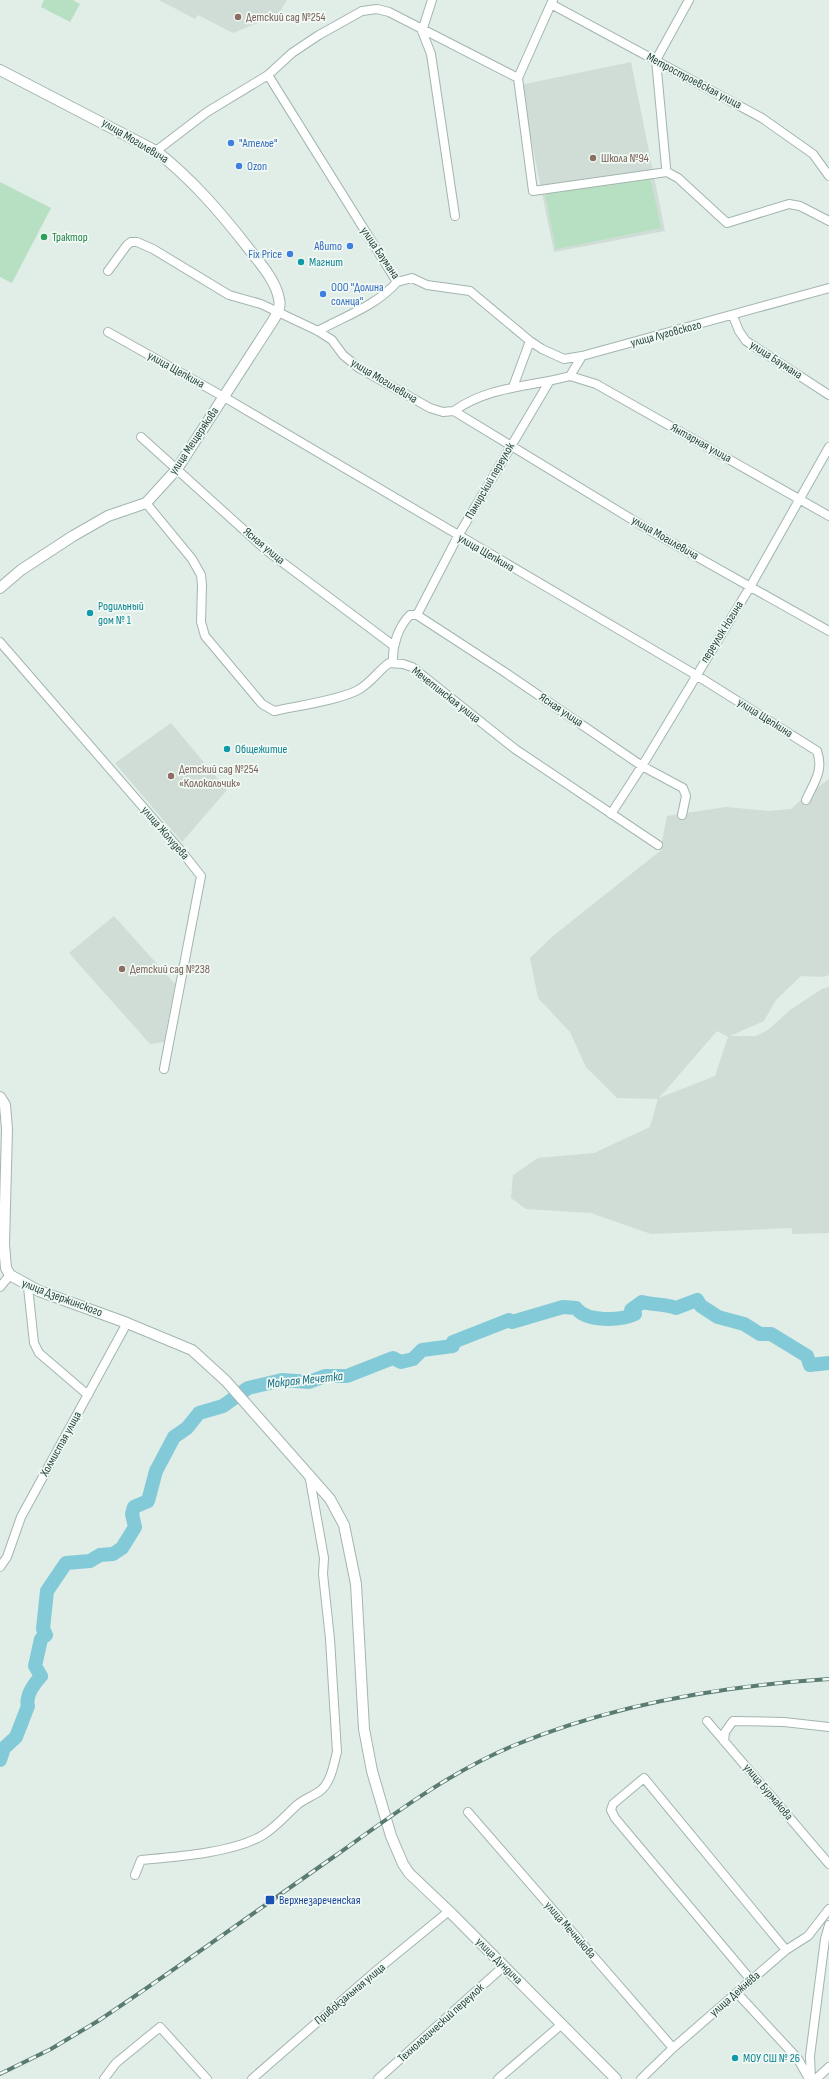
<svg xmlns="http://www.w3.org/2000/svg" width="829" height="2079" viewBox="0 0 829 2079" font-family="'Sofia Sans Condensed',sans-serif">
	<rect width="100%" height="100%" fill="#e1ede7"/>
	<path fill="#cfddd6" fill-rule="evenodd" d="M159,0H287L278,15L233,33L198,15L195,19Z
		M631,62L665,231L554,252L520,85Z
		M171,723L227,790L182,842L115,763Z
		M829,779V975L823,977L801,976L776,1000L764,1021L730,1036H756L768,1030L790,1010L822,989L829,987V1233L792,1234V1228L651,1234L591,1213L526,1209L511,1198L513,1175L538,1158L594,1153L650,1127L658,1099L617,1098L586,1067L570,1032L538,998L530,958L553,936L660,851L667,816L726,807L769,811L791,809L803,798ZM717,1031L728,1037L715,1076L659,1098Z
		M114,916L175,984L164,1042L150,1044L69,953Z"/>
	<path fill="#b7e0c3" d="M44,0H73L80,4L70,22L41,7Z
		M649,172L661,228L556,249L545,193Z
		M0,182L51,208L12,283L0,277Z"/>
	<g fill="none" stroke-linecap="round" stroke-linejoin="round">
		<path stroke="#83cad8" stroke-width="14" d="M0,1760L4,1748L16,1737L28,1706C25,1696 34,1684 41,1676L35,1666L41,1639L46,1635L43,1629L47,1591L66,1563L90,1561L100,1555L113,1554L122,1548L135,1527L132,1514L134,1507L148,1501L156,1471L174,1437L187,1428L199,1413L223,1406L248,1388L282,1380L309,1382L325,1376H347L393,1358L401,1362L413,1359L422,1350L453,1346V1342L509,1320L512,1322L563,1307L576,1308C586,1322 620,1321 635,1314L631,1310L642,1302C654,1305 666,1304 676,1308L697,1300L701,1306L718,1317L744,1324L760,1334H771L807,1356L810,1365L829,1363"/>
		<g stroke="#a3b5af" stroke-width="10">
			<path id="minor" d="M432,0L422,31L431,54L455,216
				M553,0L551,4L762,118L813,154L829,176
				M268,75L397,282L412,278L427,285L470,291L530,341L513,387
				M518,78L551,4
				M156,151L207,112L268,75L292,53L319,35L362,11L377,9L389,12L518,78L533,191L667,172L678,178L727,223L789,204L800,206L829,221
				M666,167L656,60L689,0
				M108,271L127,245L131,242H137L153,249L229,295L261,304L318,331L332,340L343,355L359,368L430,408L443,412L454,411L651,531L829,631
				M733,316L739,331L746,341L829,395
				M318,331C345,316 376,306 397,282
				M108,332L224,397L696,675L817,751C824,771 814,782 806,800
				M530,341L542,349L564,359L582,356
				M570,376L596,384L829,516
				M454,411C488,386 531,387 570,376L582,356L829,288
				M141,437L266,550L394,646
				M146,503L192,559L201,575L202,585L201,622L205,636L262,704L274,711C296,706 340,700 358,690C371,683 378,671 389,663L403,664L412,667L515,749L658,845
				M417,615L503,671L642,766L683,788L686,796L682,815
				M417,615L458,536L549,382
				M0,642L182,852L201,876L164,1069
				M393,663C392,646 398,627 410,615H417
				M611,814L642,766L750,587L829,447
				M0,1287L10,1275
				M28,1287L34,1343L39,1353L88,1395
				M0,1567L7,1557L21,1517L127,1323
				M707,1721L829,1864
				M724,1741L725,1732L733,1721L784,1722L829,1727
				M468,1812L673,2048
				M135,1875L141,1860C174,1857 234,1853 263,1835C276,1827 286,1815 297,1805C304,1799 313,1796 320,1791C331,1783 334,1763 337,1752L330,1639L323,1574L324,1558L309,1474
				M751,1980L615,1818L611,1810L613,1804L644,1778L786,1950
				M737,1993L798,2059L809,2079
				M104,2079L116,2063L160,2027L207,2079
				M252,2079L377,1970L449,1911
				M378,2079L504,1966
				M498,2079L562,2024
				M641,2079L673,2048L786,1950L808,1936L829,1909
				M811,2079L810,2056L825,1939L829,1925
				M816,2079L829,2067"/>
		</g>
		<g stroke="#a3b5af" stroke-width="12">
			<path id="tertiary" d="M0,70L156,151C192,179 221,213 249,249C260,263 276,281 279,299C281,306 278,312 274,319L177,469L146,503L108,516L73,536L21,570L0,588
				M0,1097L5,1105L7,1129L4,1244L6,1268L10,1275L39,1291L127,1323L192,1350L226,1381L330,1499L344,1525L356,1584L364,1729L372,1771L391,1836L403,1864L409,1873L449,1911L616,2079"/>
		</g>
		<use href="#minor" stroke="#fff" stroke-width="8"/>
		<use href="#tertiary" stroke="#fff" stroke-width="10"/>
		<g stroke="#597b72" stroke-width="4">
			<path id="rail" d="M0,2074L51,2049L98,2021C178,1968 256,1911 335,1856C391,1816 451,1771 515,1745C615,1704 721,1686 829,1679"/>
		</g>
		<use href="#rail" stroke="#f1f9f5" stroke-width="2.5" stroke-dasharray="8" stroke-linecap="butt"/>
	</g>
	<g fill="#8d6e63" stroke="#f1f9f5" stroke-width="1.5">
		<circle cx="238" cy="17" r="4"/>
		<circle cx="593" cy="158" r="4"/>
		<circle cx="171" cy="776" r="4"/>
		<circle cx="122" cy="969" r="4"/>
	</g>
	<g fill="#3f7fe0" stroke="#f1f9f5" stroke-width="1.5">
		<circle cx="231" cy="143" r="4"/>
		<circle cx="239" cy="166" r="4"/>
		<circle cx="350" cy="246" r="4"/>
		<circle cx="290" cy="254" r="4"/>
		<circle cx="323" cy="294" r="4"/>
	</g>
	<circle fill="#2e9e5b" stroke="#f1f9f5" stroke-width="1.5" cx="44" cy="237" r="4"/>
	<g fill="#0f9aa8" stroke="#f1f9f5" stroke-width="1.5">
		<circle cx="301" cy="262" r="4"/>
		<circle cx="90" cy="613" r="4"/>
		<circle cx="227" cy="749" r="4"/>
		<circle cx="735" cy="2058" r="4"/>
	</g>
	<rect fill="#1a4fb4" stroke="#f1f9f5" stroke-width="1.5" x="265" y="1895" width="10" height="10" rx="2"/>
	<g text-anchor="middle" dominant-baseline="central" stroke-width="3.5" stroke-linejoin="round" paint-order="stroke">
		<g font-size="12" fill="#785e54" stroke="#f1f9f5" text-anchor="start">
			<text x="246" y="17">Детский сад №254</text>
			<text x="601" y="158">Школа №94</text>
			<text x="179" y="769">Детский сад №254<tspan x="179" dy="14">«Колокольчик»</tspan></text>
			<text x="130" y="969">Детский сад №238</text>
		</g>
		<g font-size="12" fill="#1f3f37" stroke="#f1f9f5">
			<text transform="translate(694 81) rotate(28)">Метростроевская улица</text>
			<text transform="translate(135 141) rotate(31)">улица Могилевича</text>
			<text transform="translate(380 253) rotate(56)">улица Баумана</text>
			<text transform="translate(666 334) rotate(-15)">улица Луговского</text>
			<text transform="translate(776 360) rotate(33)">улица Баумана</text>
			<text transform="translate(176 370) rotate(29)">улица Щепкина</text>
			<text transform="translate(384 381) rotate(31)">улица Могилевича</text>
			<text transform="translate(194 441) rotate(-56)">улица Мещерякова</text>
			<text transform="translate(701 443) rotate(29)">Янтарная улица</text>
			<text transform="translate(490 481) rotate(-60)">Памирский переулок</text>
			<text transform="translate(665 538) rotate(30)">улица Могилевича</text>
			<text transform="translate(264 546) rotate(40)">Ясная улица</text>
			<text transform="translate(486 553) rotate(30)">улица Щепкина</text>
			<text transform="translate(722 632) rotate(-58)">переулок Ногина</text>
			<text transform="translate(446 695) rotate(38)">Мечетинская улица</text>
			<text transform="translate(561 710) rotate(34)">Ясная улица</text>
			<text transform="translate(765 718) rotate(32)">улица Щепкина</text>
			<text transform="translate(165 833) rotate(49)">улица Жолудева</text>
			<text transform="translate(62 1298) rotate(21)">улица Дзержинского</text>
			<text transform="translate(61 1444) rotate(-61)">Холмистая улица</text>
			<text transform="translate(768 1792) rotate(50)">улица Бурмакова</text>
			<text transform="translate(570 1930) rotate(49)">улица Мечникова</text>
			<text transform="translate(499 1961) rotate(45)">улица Дундича</text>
			<text transform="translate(350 1994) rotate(-40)">Привокзальная улица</text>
			<text transform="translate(735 1994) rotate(-41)">улица Дежнёва</text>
			<text transform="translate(441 2023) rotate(-42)">Технологический переулок</text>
		</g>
		<g font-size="12" fill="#366cbe" stroke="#f1f9f5" text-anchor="start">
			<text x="239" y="143">"Ателье"</text>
			<text x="247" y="166">Ozon</text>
			<text x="342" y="246" text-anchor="end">Авито</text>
			<text x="282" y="254" text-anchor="end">Fix Price</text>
			<text x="331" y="287">ООО "Долина<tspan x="331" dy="14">солнца"</tspan></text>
		</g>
		<g font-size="12" fill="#27864d" stroke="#f1f9f5" text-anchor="start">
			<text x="52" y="237">Трактор</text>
		</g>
		<g font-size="12" fill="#0d838f" stroke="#f1f9f5" text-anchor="start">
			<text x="309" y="262">Магнит</text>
			<text x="98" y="606">Родильный<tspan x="98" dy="14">дом № 1</tspan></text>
			<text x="235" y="749">Общежитие</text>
			<text x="743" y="2058">МОУ СШ № 26</text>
		</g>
		<g font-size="12" fill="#164399" stroke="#f1f9f5" text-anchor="start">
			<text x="279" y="1900">Верхнезареченская</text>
		</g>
		<g font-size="13" font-style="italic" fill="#136e81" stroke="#f1f9f5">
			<text transform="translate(305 1380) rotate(-6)">Мокрая Мечетка</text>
		</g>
	</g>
</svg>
